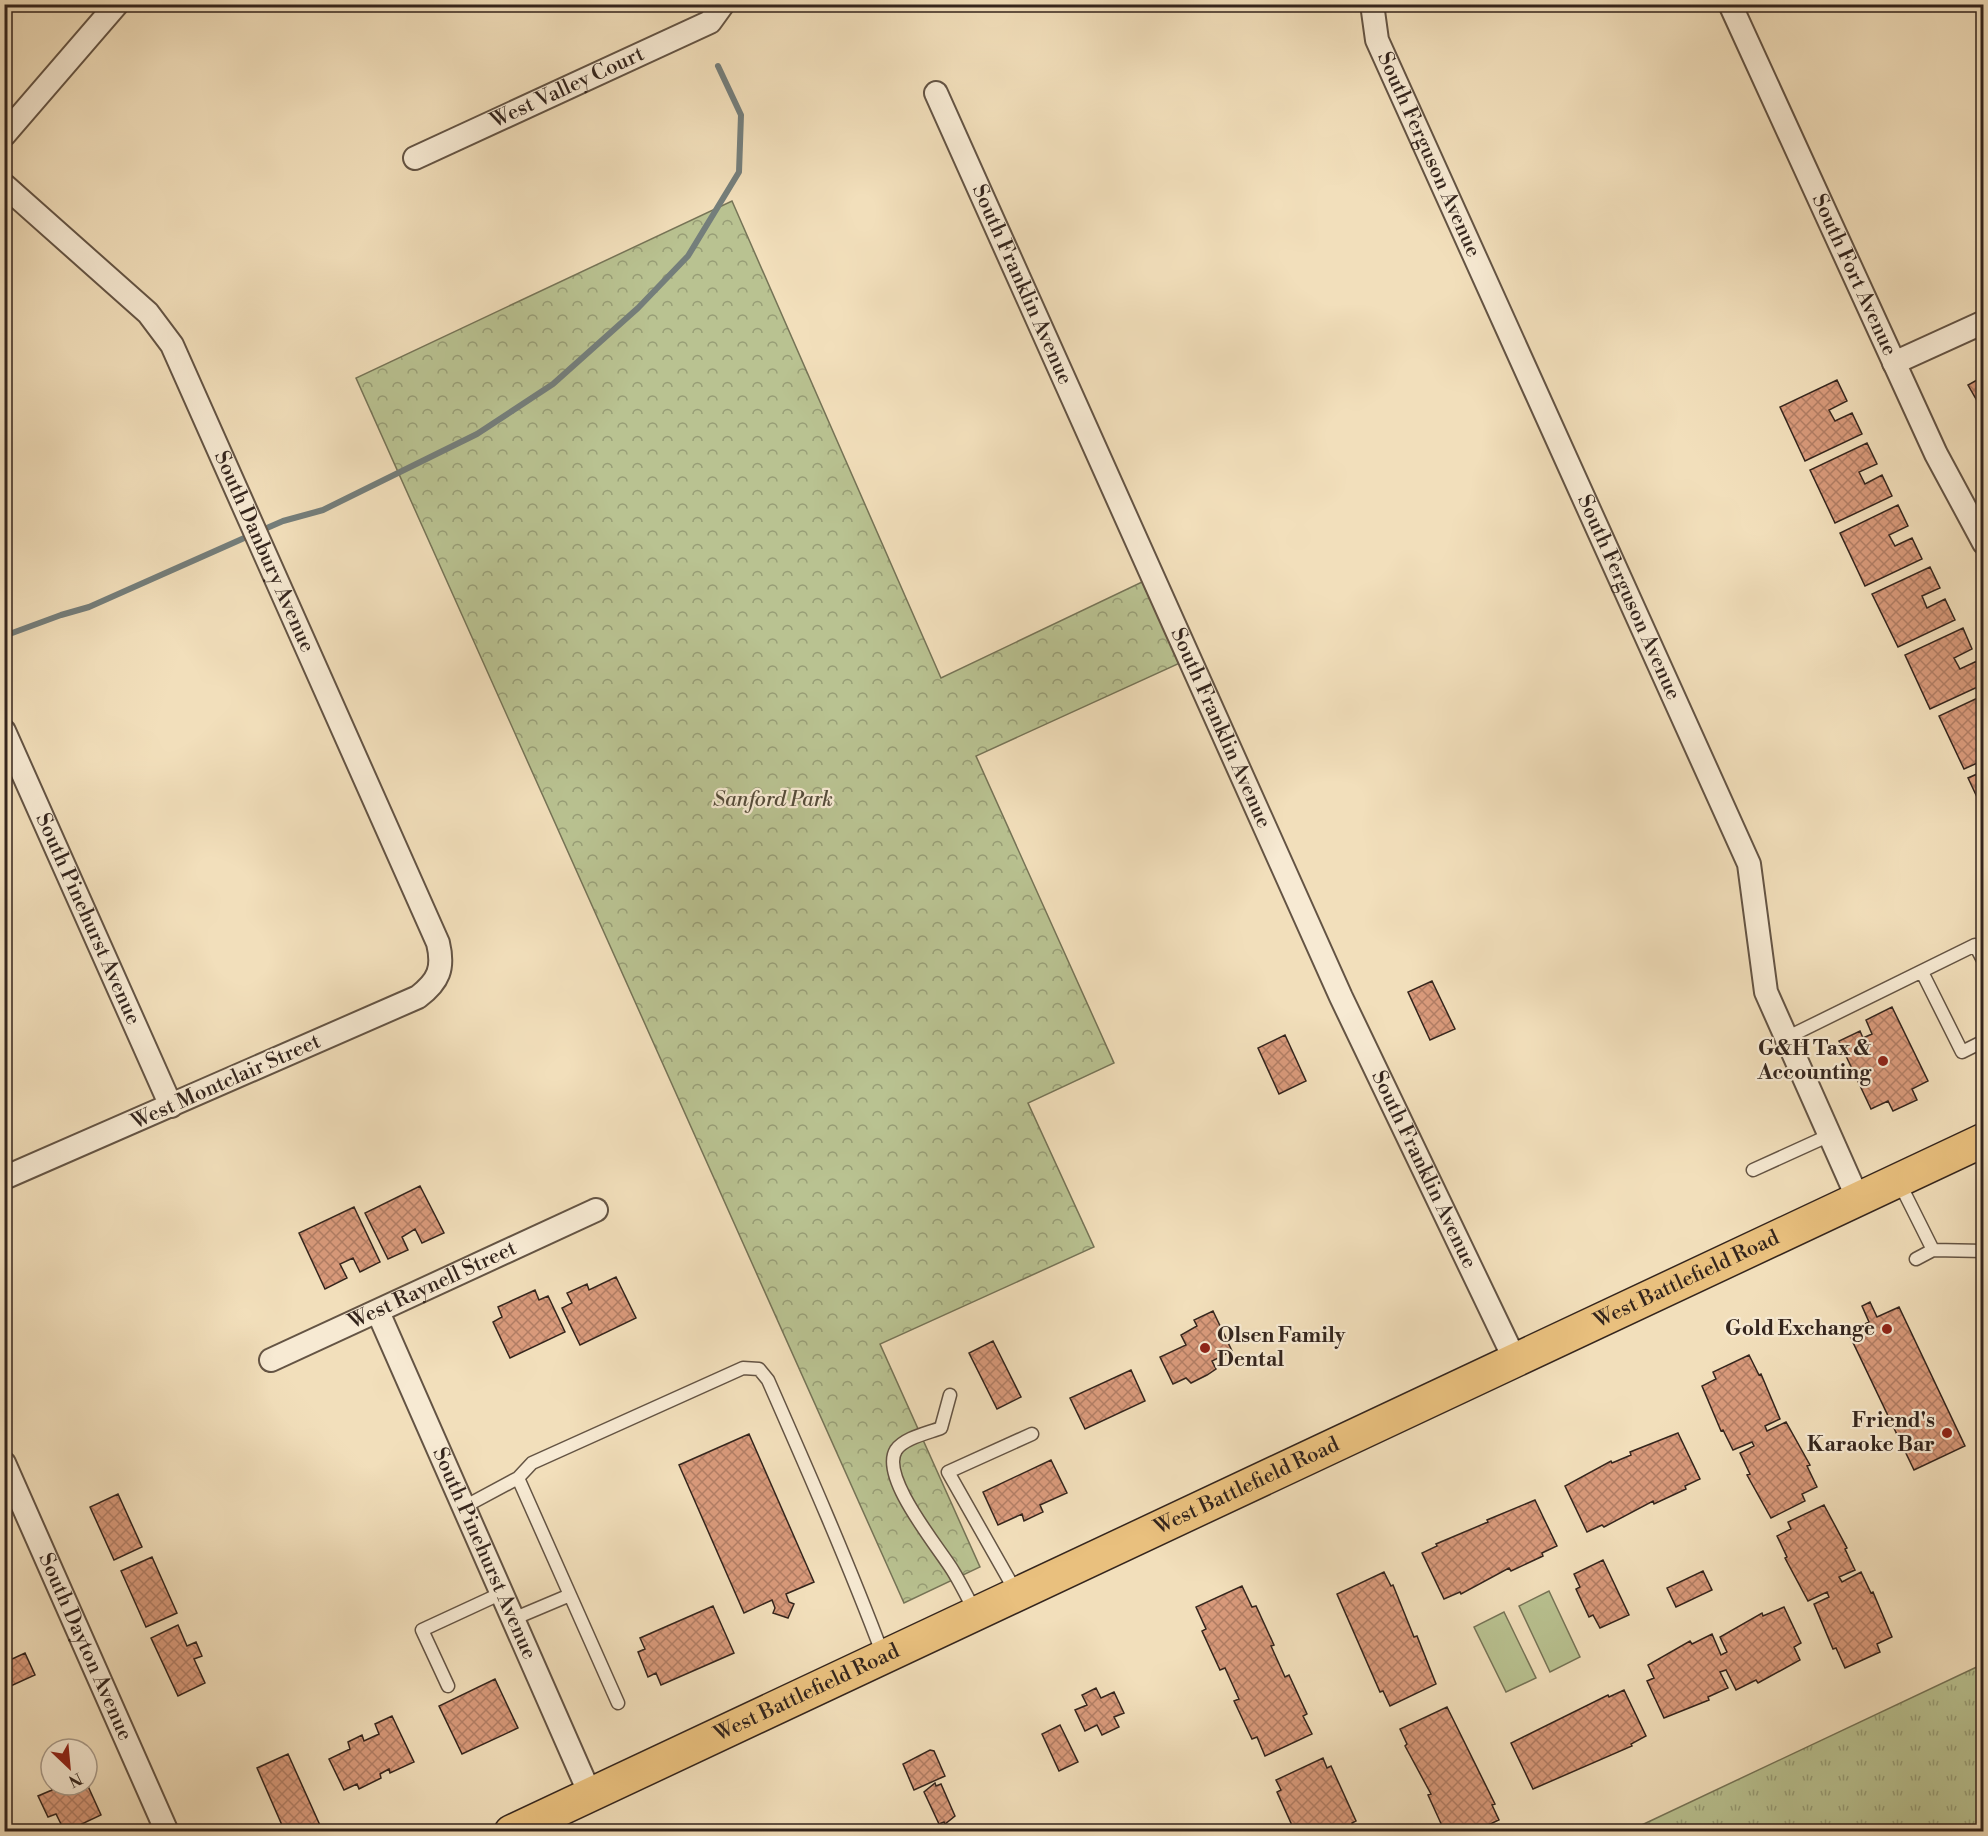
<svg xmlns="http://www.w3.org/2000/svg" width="1988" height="1836" viewBox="0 0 1988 1836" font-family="'Libre Bodoni',serif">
	<defs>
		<pattern id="grass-tufts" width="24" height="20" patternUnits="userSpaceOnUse" patternTransform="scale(1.5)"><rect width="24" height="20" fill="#b9c291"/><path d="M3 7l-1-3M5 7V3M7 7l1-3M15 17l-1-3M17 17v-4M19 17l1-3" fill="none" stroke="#979d76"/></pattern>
		<pattern id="park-crowns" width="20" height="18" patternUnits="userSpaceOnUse" patternTransform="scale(1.5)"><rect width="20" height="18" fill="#b9c291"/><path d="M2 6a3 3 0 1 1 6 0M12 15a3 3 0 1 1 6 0" fill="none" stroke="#979d76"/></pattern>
		<pattern id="building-cross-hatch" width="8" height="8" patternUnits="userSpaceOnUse" patternTransform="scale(1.5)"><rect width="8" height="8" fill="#d99a7b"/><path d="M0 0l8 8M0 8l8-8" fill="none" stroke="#b17d64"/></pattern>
	</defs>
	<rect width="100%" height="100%" fill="#f2dfbb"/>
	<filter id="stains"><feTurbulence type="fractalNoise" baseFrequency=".00333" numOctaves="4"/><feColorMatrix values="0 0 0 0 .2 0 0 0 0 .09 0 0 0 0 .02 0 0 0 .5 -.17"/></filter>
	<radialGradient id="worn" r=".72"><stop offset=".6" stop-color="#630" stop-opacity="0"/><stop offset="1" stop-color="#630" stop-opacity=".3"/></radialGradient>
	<path fill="url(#grass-tufts)" stroke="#767457" stroke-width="1.5" d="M1983,1664V1831H1629Z"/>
	<path fill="url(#park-crowns)" stroke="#767457" stroke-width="1.5" d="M732,201L941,678L1142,582L1180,663L976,756L1114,1063L1028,1103L1094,1247L880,1344L980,1567L904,1603L356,378Z"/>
	<path fill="#b9c291" stroke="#767457" stroke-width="1.5" d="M1549,1591L1580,1657L1550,1672L1519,1606Z
		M1504,1612L1536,1678L1506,1692L1474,1627Z"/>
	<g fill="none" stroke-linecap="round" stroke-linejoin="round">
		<path stroke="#747e7b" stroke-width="6" d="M260,531L283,521L323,510L477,434L553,384L638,308L688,256L739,172L741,115L718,66
			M4,636L61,615L89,607L251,535"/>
	</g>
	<path fill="url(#building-cross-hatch)" stroke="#34251d" stroke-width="1.5" d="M1984,376V413L1968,385Z
		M1837,380L1847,401L1829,410L1835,421L1852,413L1862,434L1805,461L1780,407Z
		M1867,443L1877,464L1859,472L1865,484L1882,475L1892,496L1835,523L1810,470Z
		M1898,505L1908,526L1889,535L1895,546L1912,538L1922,559L1865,586L1840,533Z
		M1930,567L1940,588L1922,596L1927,608L1945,599L1955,620L1898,647L1872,594Z
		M1963,628L1972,649L1954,658L1960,669L1977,661L1984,674V684L1930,709L1905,655Z
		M1984,695V760L1964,769L1939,716Z
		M1984,771V812L1968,778Z
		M1432,981L1455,1029L1430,1040L1408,992Z
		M1892,1007L1928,1081L1912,1089L1917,1100L1893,1111L1888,1101L1871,1109L1839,1041L1860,1031L1863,1038L1872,1034L1866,1020Z
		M1285,1035L1306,1081L1279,1094L1258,1048Z
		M420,1186L444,1233L422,1243L415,1229L402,1237L408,1250L388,1259L365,1213Z
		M354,1207L380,1262L360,1272L353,1258L340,1264L347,1278L325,1289L299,1233Z
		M616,1277L636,1318L580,1345L562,1308L572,1303L567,1293L587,1284L589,1290Z
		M535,1290L539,1300L548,1296L565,1332L510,1358L493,1322L502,1317L498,1307Z
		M1870,1302L1877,1317L1899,1307L1965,1446L1914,1470L1848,1332L1869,1322L1862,1306Z
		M1213,1311L1232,1351L1212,1361L1216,1369L1207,1375L1191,1383L1186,1378L1173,1384L1160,1357L1186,1345L1181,1335L1197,1326L1194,1320Z
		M993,1341L1021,1397L997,1409L969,1353Z
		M1749,1355L1759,1375L1761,1374L1780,1419L1765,1426L1767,1431L1786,1422L1810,1465L1807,1466L1817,1487L1802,1494L1805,1501L1771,1518L1747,1475L1750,1474L1740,1453L1754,1446L1752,1442L1733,1450L1723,1430L1721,1431L1702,1386L1716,1379L1713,1372Z
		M1131,1370L1145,1401L1085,1429L1070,1398Z
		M1678,1433L1700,1479L1685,1486L1686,1489L1654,1504L1653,1501L1604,1527L1602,1525L1587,1532L1565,1486L1611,1461L1612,1463L1631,1455L1630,1452Z
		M749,1434L814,1582L786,1594L789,1602L794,1604L788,1618L773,1613L775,1608L772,1600L744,1613L679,1465Z
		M1051,1460L1067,1493L1040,1505L1043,1512L1024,1521L1022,1514L998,1525L983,1492Z
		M118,1494L142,1547L114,1560L90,1507Z
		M1535,1500L1557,1546L1542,1553L1543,1556L1511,1571L1509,1568L1461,1594L1460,1592L1444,1599L1422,1553L1437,1546L1436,1544L1488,1522L1487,1520Z
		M1824,1505L1847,1548L1845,1549L1855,1570L1839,1577L1842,1582L1861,1572L1871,1593L1873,1592L1892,1637L1877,1644L1880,1652L1845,1668L1836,1648L1833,1649L1814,1604L1829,1597L1827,1592L1808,1601L1785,1558L1787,1557L1777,1536L1791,1529L1788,1522Z
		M152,1557L177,1613L146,1627L121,1571Z
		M1603,1560L1629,1615L1600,1628L1593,1615L1589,1617L1576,1589L1580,1587L1574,1574Z
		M1703,1571L1712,1590L1676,1607L1667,1588Z
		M1384,1572L1391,1586L1393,1585L1414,1637L1417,1636L1436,1684L1390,1706L1383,1691L1380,1692L1337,1594Z
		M1242,1586L1252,1607L1256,1606L1274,1645L1271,1646L1285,1677L1289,1675L1307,1714L1303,1716L1312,1734L1265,1756L1257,1737L1252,1739L1234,1701L1239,1699L1225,1668L1220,1670L1202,1631L1206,1629L1196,1607Z
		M713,1606L734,1653L661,1685L656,1673L648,1677L638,1652L645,1649L640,1638Z
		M1784,1607L1801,1643L1794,1647L1800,1660L1758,1683L1756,1680L1736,1690L1726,1670L1720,1672L1728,1688L1708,1697L1709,1700L1664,1718L1647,1681L1654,1678L1648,1665L1690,1641L1692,1644L1712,1634L1721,1655L1727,1652L1720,1637L1762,1613L1763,1616Z
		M178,1625L187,1646L196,1642L202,1656L194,1659L205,1683L178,1696L151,1638Z
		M4,1648L10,1660L25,1653L35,1675L4,1689Z
		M495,1679L518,1728L462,1754L439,1706Z
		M1096,1688L1101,1698L1114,1692L1124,1713L1114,1717L1119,1727L1102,1735L1097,1725L1085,1731L1075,1710L1087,1705L1082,1695Z
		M1624,1690L1646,1736L1631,1744L1632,1746L1533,1789L1511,1743L1608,1695L1609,1697Z
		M1447,1707L1495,1804L1492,1805L1499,1820L1473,1832H1448L1446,1826L1443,1828L1428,1795L1431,1794L1405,1746L1407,1744L1400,1729Z
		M392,1716L414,1762L390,1773L389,1769L380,1774L381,1778L359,1789L357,1784L344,1790L329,1759L350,1749L348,1742L362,1735L364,1741L379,1734L375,1724Z
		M1060,1725L1078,1762L1059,1771L1042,1734Z
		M930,1750L934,1751L945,1776L914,1790L903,1764Z
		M288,1754L323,1832H285L257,1768Z
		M1323,1758L1327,1768L1331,1766L1356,1821L1352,1823L1357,1832H1295L1277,1792L1281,1790L1276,1780Z
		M51,1766V1785L87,1784L101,1815L65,1832L56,1814L48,1817L38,1796L52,1790L43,1770Z
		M935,1783L936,1786L941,1784L955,1816L945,1824L944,1822L939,1824L924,1792Z"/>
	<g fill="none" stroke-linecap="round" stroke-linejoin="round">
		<g stroke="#645444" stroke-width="15">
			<path id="lane" d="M1922,972L1962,1052L1984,1041
				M1786,1038L1975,945L1984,962
				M1753,1170L1830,1135
				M1899,1182L1933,1250
				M1916,1259L1933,1250L1984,1251
				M950,1395L941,1428C928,1433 904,1438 896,1450C879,1477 940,1549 953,1571C961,1584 968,1598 975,1612
				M518,1478L618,1703
				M464,1507L518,1478L532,1463L743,1368L759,1369L768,1380C808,1471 848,1562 883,1655
				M1016,1592L948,1472L1032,1434
				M513,1619L570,1595
				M448,1686L422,1630L502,1593"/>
		</g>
		<g stroke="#645444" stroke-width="26">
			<g id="street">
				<path id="s1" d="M1372,4L1377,40L1749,864L1766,992L1858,1199"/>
				<path id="s2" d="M1730,4L1936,454L1984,543"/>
				<path id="s3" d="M936,93L1341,997L1515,1360"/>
				<path d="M4,135L117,4"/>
				<path id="s4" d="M415,158L710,22L723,4"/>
				<path id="s5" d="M4,185L148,313L172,345L438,943C444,968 439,981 418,997L4,1178"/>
				<path d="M1894,363L1984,322"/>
				<path id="s6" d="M4,731L171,1106"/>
				<path id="s7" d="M378,1312L590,1794"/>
				<path id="s8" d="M271,1360L596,1210"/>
				<path id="s9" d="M4,1463L167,1832"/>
			</g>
		</g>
		<g stroke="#34251d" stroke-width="36">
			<g id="primary">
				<path id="s10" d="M511,1832L1984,1140"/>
			</g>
		</g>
		<use href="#lane" stroke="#f7ead3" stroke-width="12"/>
		<use href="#street" stroke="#f7ead3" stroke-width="22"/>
		<use href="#primary" stroke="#e9c07e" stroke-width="33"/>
	</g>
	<g fill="#8f2418" stroke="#f7ead3" stroke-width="2">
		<circle cx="1883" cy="1061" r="6"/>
		<circle cx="1887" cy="1329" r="6"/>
		<circle cx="1205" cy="1348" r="6"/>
		<circle cx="1947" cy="1433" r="6"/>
	</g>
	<g text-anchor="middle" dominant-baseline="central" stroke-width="4.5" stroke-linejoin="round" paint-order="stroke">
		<g font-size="21" fill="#34251d" stroke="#f7ead3">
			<text stroke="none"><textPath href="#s4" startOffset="168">West Valley Court</textPath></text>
			<text stroke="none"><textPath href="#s1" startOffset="162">South Ferguson Avenue</textPath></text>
			<text stroke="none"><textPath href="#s2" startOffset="298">South Fort Avenue</textPath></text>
			<text stroke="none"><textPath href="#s3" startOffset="210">South Franklin Avenue</textPath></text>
			<text stroke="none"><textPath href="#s5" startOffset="459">South Danbury Avenue</textPath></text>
			<text stroke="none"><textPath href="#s1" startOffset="648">South Ferguson Avenue</textPath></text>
			<text stroke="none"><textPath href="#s3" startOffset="696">South Franklin Avenue</textPath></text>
			<text stroke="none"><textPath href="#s6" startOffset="206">South Pinehurst Avenue</textPath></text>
			<text transform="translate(226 1082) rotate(-24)">West Montclair Street</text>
			<text stroke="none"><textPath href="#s3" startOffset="1182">South Franklin Avenue</textPath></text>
			<text stroke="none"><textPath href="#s10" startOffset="1299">West Battlefield Road</textPath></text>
			<text stroke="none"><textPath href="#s8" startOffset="178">West Raynell Street</textPath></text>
			<text stroke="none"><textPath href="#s10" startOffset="813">West Battlefield Road</textPath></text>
			<text stroke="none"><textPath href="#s7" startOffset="264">South Pinehurst Avenue</textPath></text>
			<text stroke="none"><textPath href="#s9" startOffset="201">South Dayton Avenue</textPath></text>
			<text stroke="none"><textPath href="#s10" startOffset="327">West Battlefield Road</textPath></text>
		</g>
		<g font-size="21" font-style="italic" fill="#554c3a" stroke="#f7ead3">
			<text x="773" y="800">Sanford Park</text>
		</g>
		<g font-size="21" font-weight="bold" fill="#34251d" stroke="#f7ead3" text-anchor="end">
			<text x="1871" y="1049">G&amp;H Tax &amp;<tspan x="1871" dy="24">Accounting</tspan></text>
			<text x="1875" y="1329">Gold Exchange</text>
			<text x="1217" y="1336" text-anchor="start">Olsen Family<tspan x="1217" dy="24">Dental</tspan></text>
			<text x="1935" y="1421">Friend's<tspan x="1935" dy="24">Karaoke Bar</tspan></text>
		</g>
	</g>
	<rect width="1988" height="1836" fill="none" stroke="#f2dfbb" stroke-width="24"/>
	<rect x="6" y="6" width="1976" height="1824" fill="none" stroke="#34251d" stroke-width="3"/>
	<rect x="12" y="12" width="1964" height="1812" fill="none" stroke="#34251d" stroke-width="1.5"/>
	<g transform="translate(69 1767) rotate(154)"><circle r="28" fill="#f7ead3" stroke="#a99b8a" stroke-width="1.5"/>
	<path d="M0-4.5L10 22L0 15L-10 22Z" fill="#8f2418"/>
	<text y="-9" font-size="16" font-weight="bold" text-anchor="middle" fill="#34251d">N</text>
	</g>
	<rect width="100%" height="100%" filter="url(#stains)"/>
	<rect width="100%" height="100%" fill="url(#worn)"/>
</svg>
